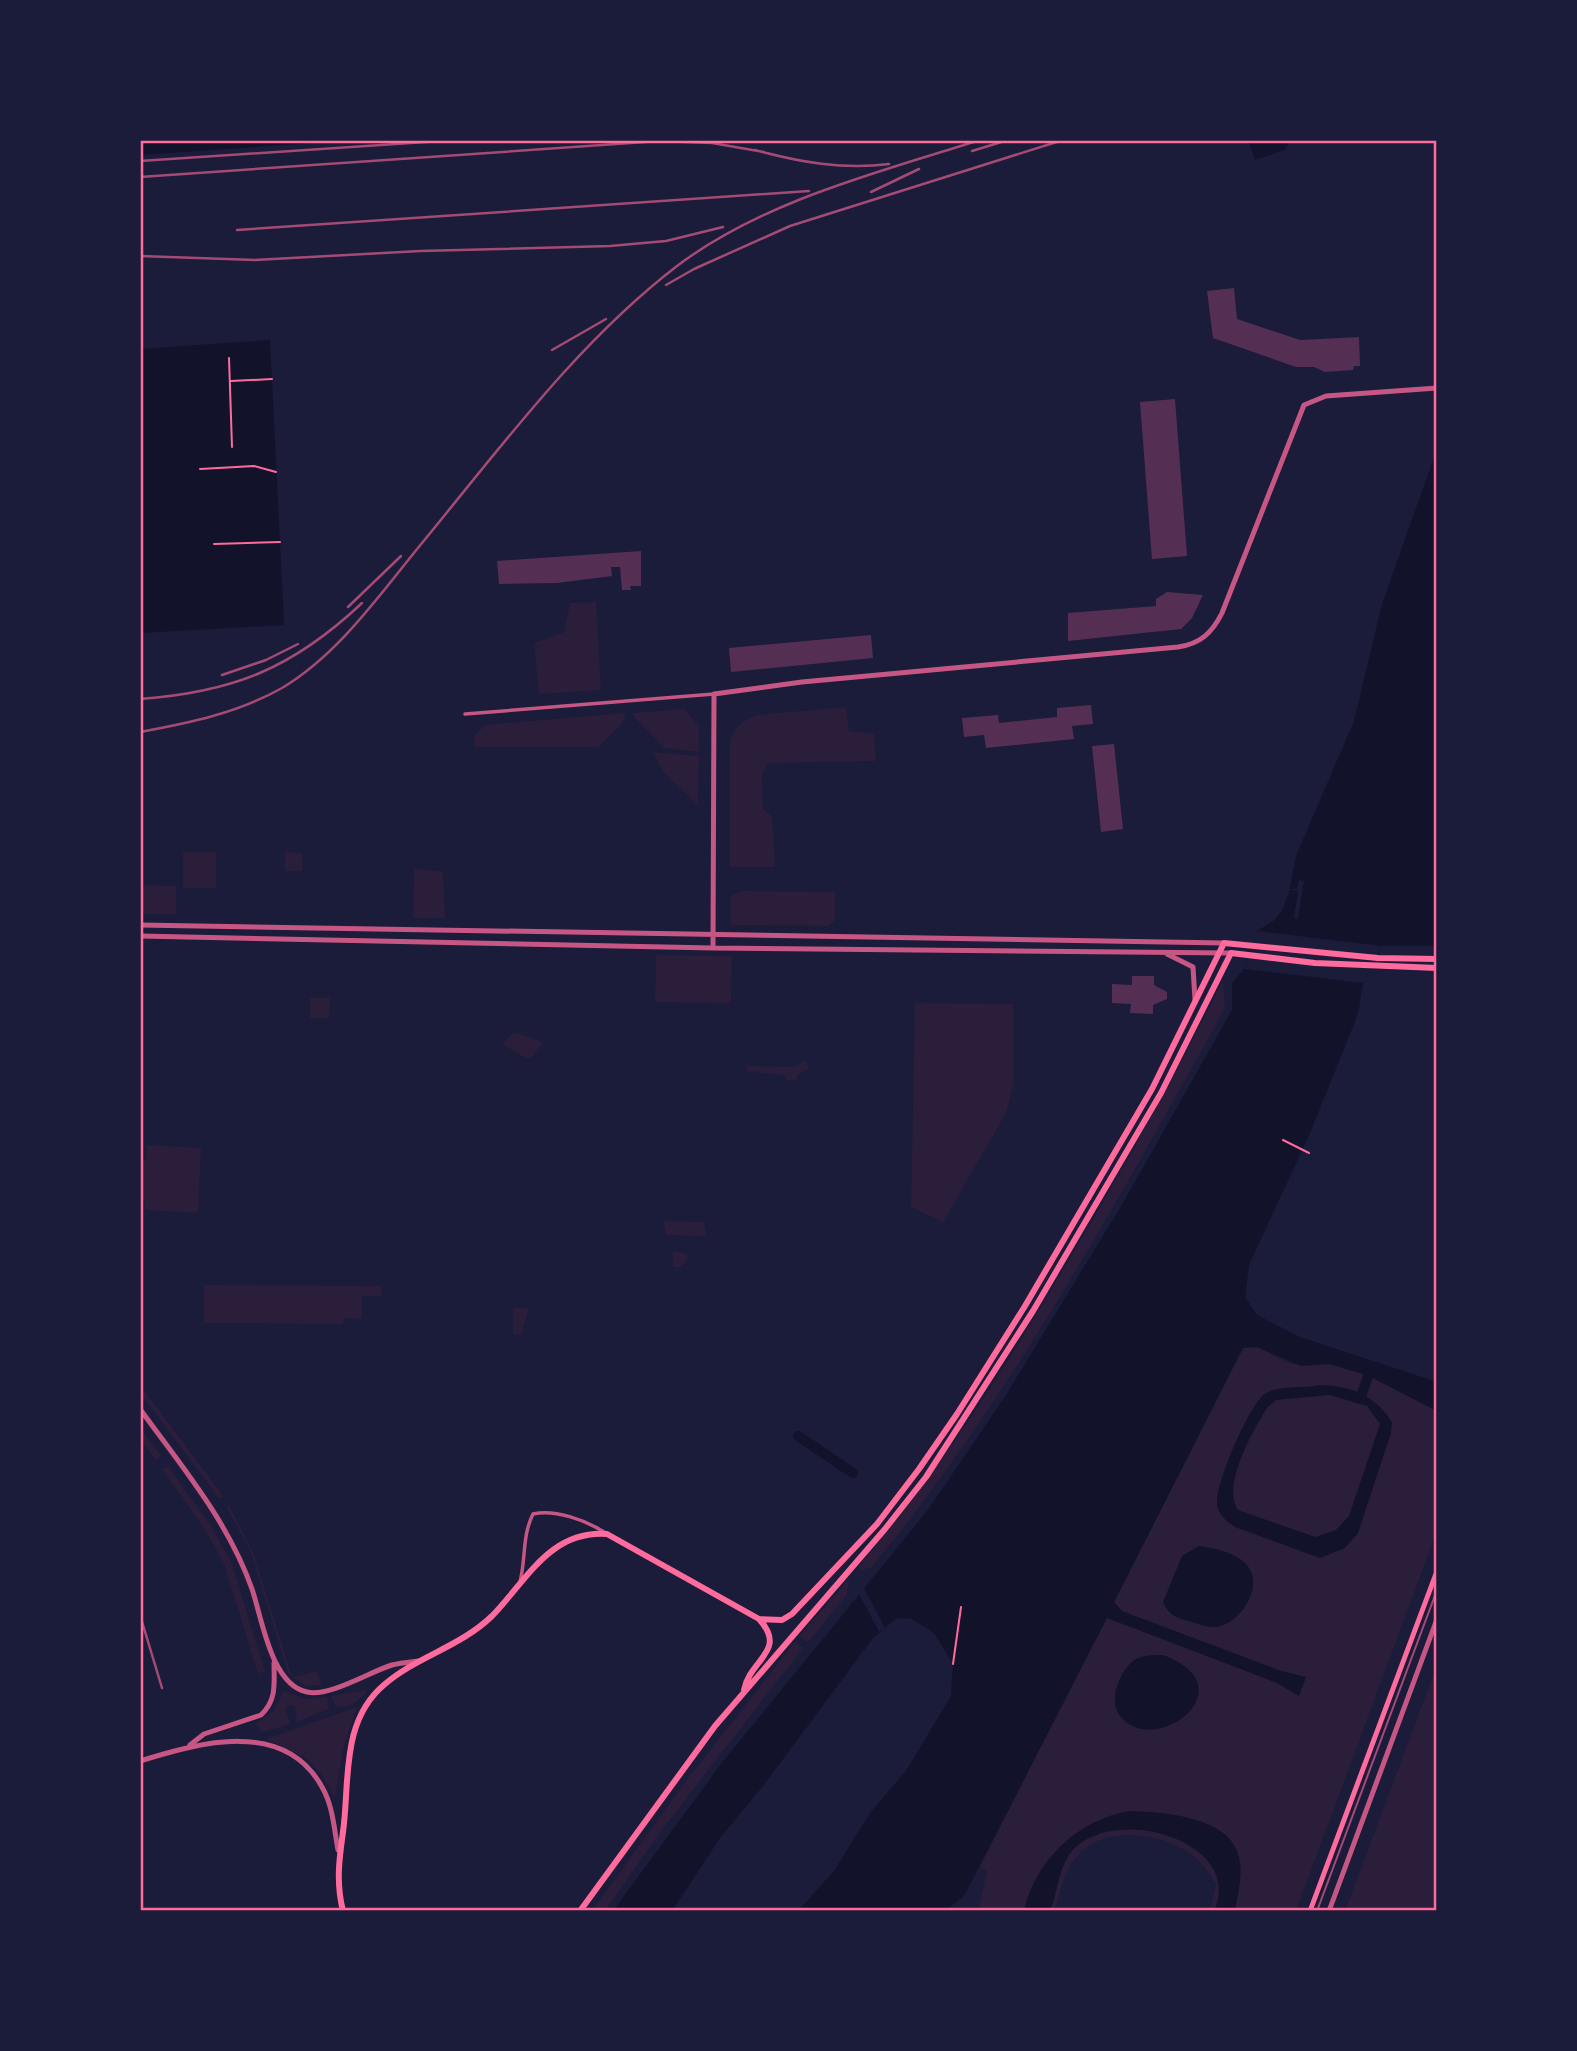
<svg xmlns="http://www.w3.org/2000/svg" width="1577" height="2051" viewBox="0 0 1577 2051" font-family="'Roboto Condensed',sans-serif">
	<rect width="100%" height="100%" fill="#1b1b3a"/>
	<path fill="#2a1e3b" d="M596,602L601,690L539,694L534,643L564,632L570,603Z
		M846,707L849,731L874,734L876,761L768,763L762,775L763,809L772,816L775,867H730V741C733,729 745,718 757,715Z
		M684,709L699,726V752L664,748L634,717L633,713Z
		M626,713L622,724L598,747H475L474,736L485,725Z
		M653,752L699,756L698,806L663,772Z
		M183,852H216V888H183Z
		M285,852L302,853V871H285Z
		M414,869L443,872L445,918H413Z
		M140,885L176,886V914H140Z
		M742,891L835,892V921L828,926L734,925L731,924V895Z
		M656,955L732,956L731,1003L655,1002Z
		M1223,980L1225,1008C1118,1201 1011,1396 872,1567L860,1571L859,1566C941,1470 1008,1364 1072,1255C1126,1165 1176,1074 1223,980Z
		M310,998H330L329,1018H310Z
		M915,1003L1013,1004V1086L1006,1113L943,1222L911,1207Z
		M512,1033H517L543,1042L533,1056L527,1059L502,1044Z
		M805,1061L810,1068L797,1075V1080H786L785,1075L747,1071V1066L793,1067Z
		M147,1145L201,1148L198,1213L145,1210V1202L140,1201V1161H146Z
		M663,1221L704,1222L707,1236L666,1235Z
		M673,1252L685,1253L689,1256L682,1267H673Z
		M204,1285L381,1286V1296H362V1319L344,1318L343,1324L204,1323Z
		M513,1308H529L521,1334H513Z
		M1257,1347L1291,1364H1329L1367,1375L1437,1411V1531L1296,1911H1206L1211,1906L1216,1884C1208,1870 1198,1857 1183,1849C1154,1832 1101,1827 1077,1856C1064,1871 1060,1893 1054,1911H978L987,1871L980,1867L1243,1348Z
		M143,1389L224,1497L219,1498L141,1394Z
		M140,1428L161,1456L156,1461L140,1439Z
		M168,1466L209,1523L231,1561L265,1671L258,1674L224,1564L204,1528L162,1469Z
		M228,1504L253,1552L291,1674L294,1677L317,1671L322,1685L305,1686L288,1673L251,1552L227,1508Z
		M849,1579L847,1595L808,1642L799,1636Z
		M795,1642L803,1648L658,1835L605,1911H592L682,1786Z
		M1437,1665V1911H1345Z
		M368,1689C362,1700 349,1709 336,1706L331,1696Z
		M284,1691L306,1699L327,1697L329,1709L297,1722L295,1707L288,1705L285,1710L291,1724L262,1732L256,1724L274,1710Z
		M357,1707L343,1749L335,1798L321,1774L306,1758L266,1739Z"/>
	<path fill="#12122b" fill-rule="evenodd" d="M140,140H356L140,155Z
		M1248,140H1299L1289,143L1285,150L1255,160Z
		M270,340L284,625L140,633V349Z
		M1437,449V946H1382L1363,983L1358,1014L1310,1133L1249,1265L1245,1297L1257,1315L1300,1337L1437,1382V1411L1367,1375L1329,1364L1301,1366L1257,1347L1243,1348L1114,1602L1122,1611L1281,1671L1306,1677L1299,1696L1277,1683L1107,1618L964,1896L945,1911H798L834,1871L870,1813L906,1771L951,1696L953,1664L934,1633L912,1619L897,1618L873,1638L763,1786L720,1838L672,1911H613L721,1764L928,1510L1006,1395L1123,1203L1232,1010V983L1244,969L1257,931L1275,920L1282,910L1289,892L1296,856L1354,721L1382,604Z
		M1320,1385C1351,1386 1375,1395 1392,1422L1391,1433L1358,1533L1345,1548L1320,1558L1235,1527C1226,1521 1217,1514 1217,1502C1216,1483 1250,1402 1266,1393C1280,1385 1304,1389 1320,1385ZM1330,1395L1367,1406L1380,1424L1349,1516L1336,1530L1315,1537L1238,1510C1221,1487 1253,1430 1267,1408L1276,1400Z
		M1199,1546C1213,1548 1233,1552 1244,1562C1268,1583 1240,1626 1214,1627C1205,1627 1196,1623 1188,1621C1176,1618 1168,1614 1163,1602L1182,1556Z
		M1163,1655C1250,1687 1155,1760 1120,1716C1107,1700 1121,1668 1136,1659C1144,1655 1154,1655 1163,1655Z
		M1130,1811C1162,1812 1230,1816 1239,1857C1243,1874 1238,1894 1235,1911H1214C1245,1843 1121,1805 1076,1847C1059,1861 1058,1892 1050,1911H1024C1035,1861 1078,1819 1130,1811Z"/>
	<path fill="#1b1b3a" d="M1299,880L1304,881L1298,919L1294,918L1298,891L1286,889H1297Z
		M1257,931L1382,946L1363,983L1244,969Z
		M862,1584L885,1628L879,1632L857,1590Z"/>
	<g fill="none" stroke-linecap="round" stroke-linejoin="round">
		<path stroke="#12122b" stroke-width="10" d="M1355,1397L1360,1399L1370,1371
			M798,1436L853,1473"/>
	</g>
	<path fill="#542f53" d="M1234,288L1237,319L1300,340L1359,337L1360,366H1354L1353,370L1325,372L1314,367H1296L1213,338L1207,291Z
		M1175,399L1187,556L1152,559L1140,402Z
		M641,551V586H630L631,590H622L620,567H611L612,576L557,583L499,584L497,561Z
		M1167,592L1203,595L1192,618L1181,629L1068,641V613L1156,606V599Z
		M871,635L873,658L731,672L729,648Z
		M1091,705L1093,724L1072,726L1074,739L986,748L984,735L964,737L962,718L998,715L999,723L1057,717V708Z
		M1114,744L1123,829L1101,832L1092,746Z
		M1132,976H1154V985L1167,992V999L1153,1005V1014L1130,1013L1131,1004L1112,1003V984L1132,985Z"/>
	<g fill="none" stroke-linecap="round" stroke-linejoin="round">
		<path stroke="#ff6b9d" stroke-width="2" d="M229,358L232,447
			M231,381L272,379
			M200,469L254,466L276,472
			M214,544L280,542
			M1283,1140L1309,1153
			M953,1664L961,1607"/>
		<path stroke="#c65784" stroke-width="3.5" d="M465,714L714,694
			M520,1582C526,1558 522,1536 533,1514C555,1509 585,1520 604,1532"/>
		<path stroke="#c65784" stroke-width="5" d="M140,925L1224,943
			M140,936L713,948L1231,953
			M713,948L714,694L802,682L1178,647C1200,644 1212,633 1222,613L1304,405L1326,396L1437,388
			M1167,954L1193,967L1195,1000
			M140,1409C182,1467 228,1521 252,1589C262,1618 271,1685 307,1692C330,1697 369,1672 392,1665C400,1663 410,1662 418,1661
			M190,1745L204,1734L261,1715C277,1700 274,1684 274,1663
			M140,1761C199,1743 284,1718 322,1787C333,1806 334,1828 338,1850
			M1329,1911L1437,1619"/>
		<path stroke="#ff6b9d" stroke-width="5" d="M1310,1911L1437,1571"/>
		<path stroke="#ff6b9d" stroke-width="6" d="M744,1690C750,1659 788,1651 759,1619
			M343,1911C336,1883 339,1860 343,1832C350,1782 340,1721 385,1684C418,1656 460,1647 492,1616C527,1580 550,1530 607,1534L759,1619L782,1620L792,1614L877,1524L919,1469L957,1414L1025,1306L1152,1089L1224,943L1378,958L1437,959
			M580,1911L715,1726L885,1529L926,1477L1033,1311L1161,1093L1231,953L1315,963L1437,968"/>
		<path stroke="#a44b75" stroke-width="2" d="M1317,1911L1437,1590"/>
		<path stroke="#a44b75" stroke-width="2.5" d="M755,150C799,162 843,170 889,164
			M972,151L1008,140
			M140,161L456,140
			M140,177L660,141L712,143L764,152
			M871,192L919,169
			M237,230L809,191
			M140,256L255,260L420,251L610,246L666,241L723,227
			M666,285L694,269L790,226L1063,140
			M552,350L606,319
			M348,607L401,556
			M222,675L266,660L298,644
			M140,699C234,692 293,668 362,603
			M140,732C189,723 238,713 282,688C339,654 380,594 422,543C501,447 578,342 677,266C763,201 879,172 980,140
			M140,1615L162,1688"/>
	</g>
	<rect width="1577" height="2051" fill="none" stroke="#1b1b3a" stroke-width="284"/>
	<rect x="142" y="142" width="1293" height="1767" fill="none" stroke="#ff6b9d" stroke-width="2.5"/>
</svg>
